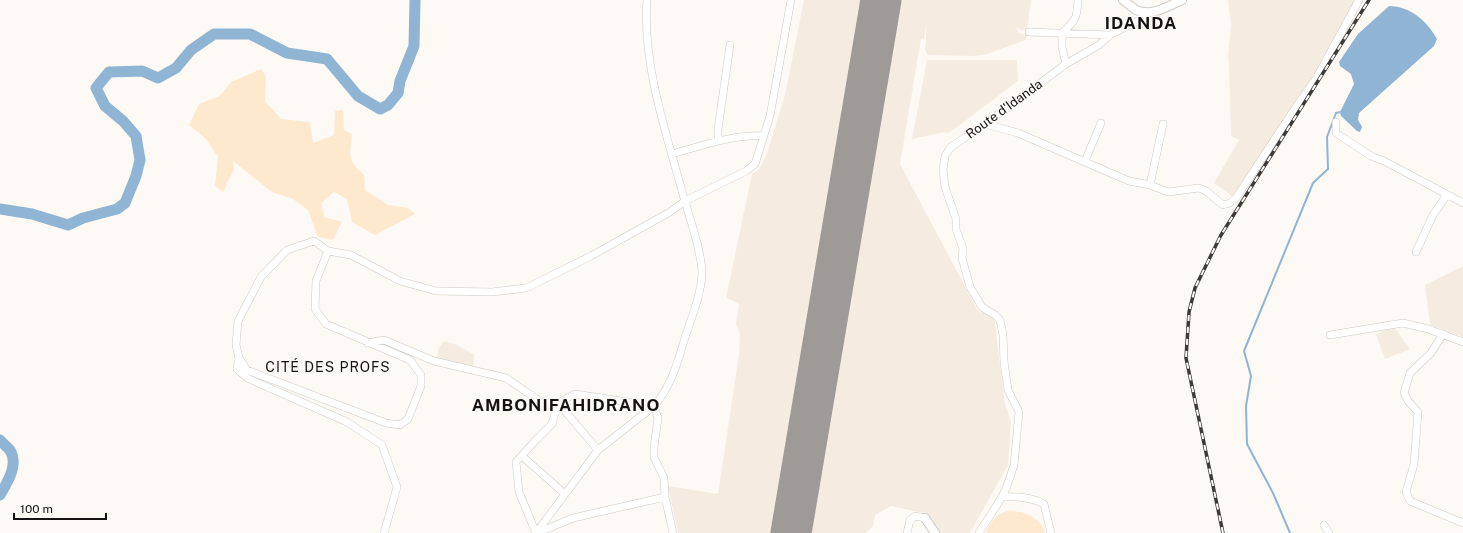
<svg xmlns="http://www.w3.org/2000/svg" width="1463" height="533" viewBox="0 0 1463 533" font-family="'Public Sans',sans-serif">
	<rect width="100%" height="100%" fill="#fdf9f5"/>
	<path fill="#f4ece1" d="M804,0H1031L1027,30H1021L1015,27L1019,33L1027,35L1026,40L987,54L975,56L928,55L925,50L927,22L924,39H921L900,164L978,311L994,317L1005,404L1011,421L1008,465L970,533H938L923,513L891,506L875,515L873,526L866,533H678L668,486L718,494L739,355L740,334L736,324L739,305L736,302L726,298L752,174L759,169L766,157L785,95Z
		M1228,0H1363L1236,199L1214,183L1239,140L1231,136L1229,63L1228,56L1231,25Z
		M927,60H1017L1018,81L949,133L945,132L912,139Z
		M1463,266V337L1430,325L1425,285Z
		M1394,327L1410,349L1385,359L1376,334Z
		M444,341L457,345L475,355L472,369L437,361L438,349Z"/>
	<path fill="#fee9cf" d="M261,69L266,76L265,101L281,119L310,122L313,143L334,135L335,111L343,110L344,130L352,134C350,156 346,159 364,175L365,190L388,205L408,208L415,214L375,235L352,222L347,199L334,192L321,203L324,217L342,222L333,240L318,237L308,210L293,199L272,192L233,161L234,169L223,192L215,186L218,157L206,139L189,125L199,104L220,96L231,82Z
		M1007,511C1023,511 1040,516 1045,533H986C991,522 994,515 1007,511Z"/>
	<path fill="#90b4d3" d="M1389,6C1410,6 1427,21 1437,39L1434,46L1359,113L1358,120L1362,127L1360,132L1357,131L1341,116L1340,112L1354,84L1351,74L1340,66L1339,62L1358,34Z"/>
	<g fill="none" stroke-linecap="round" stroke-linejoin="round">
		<path stroke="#90b4d3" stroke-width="2" d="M1290,533L1273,493L1247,444L1246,406L1251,376L1244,351L1313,183L1328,169L1327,137L1336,113L1340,112"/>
		<path stroke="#90b4d3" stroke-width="11" d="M0,209L32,214L68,225L83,218L117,209L125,203L136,176L140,160L136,136L123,121L105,106L96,88L109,72L142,71L158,78L176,68L191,50L214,34H250L287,53L327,59L358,96L380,109L388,105L398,93L400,81L414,46L415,0
			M0,440C3,444 9,448 11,452C18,466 7,483 0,495"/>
		<path stroke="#9d9a97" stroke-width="41" d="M791,533L881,0"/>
		<g stroke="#cecac6" stroke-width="8">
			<path id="minor" d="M1029,32L1110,35
				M1066,64L1062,47V33C1076,20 1077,19 1078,0
				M1336,122V133L1371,156L1384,161L1463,203
				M985,124L1018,133L1129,181L1150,185L1168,192L1199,188L1206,191L1223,205L1230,203L1236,198L1292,113L1317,77L1359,0
				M718,141V129L730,45
				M672,154C701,146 733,134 764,136
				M1085,161L1101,123
				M1150,185L1163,124
				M1416,252L1433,215L1447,195
				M1443,334L1431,353L1410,373L1404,393L1408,401L1418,412L1414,464L1406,492L1410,501L1463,523
				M1330,335L1403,323L1428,329L1463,342
				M368,343L384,340L434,361L506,378L541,402L558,403L575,394L654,406
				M239,358L247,370L386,423L400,425L408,419L421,386V375L410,360L326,324L315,309L316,281L328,251
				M558,403L598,450
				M654,406L658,418L654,447V457L664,478L665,497L673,533
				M522,456L565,494
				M1002,497C1017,496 1031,497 1044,504L1051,533
				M1324,525L1329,533
				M384,533L397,487L382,445L347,422L247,378L237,369L239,358L236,345L238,321L261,277L287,250L314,241L328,251L351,255L400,281L436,291L492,292L526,288L591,256L670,212L685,201L746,171L755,164L770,116L791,0
				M536,533L598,450L654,406C670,388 677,365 684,341C690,321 701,296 702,274C702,253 690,219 684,198C667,136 642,64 647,0
				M536,533L519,492L516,462L534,442L552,424L558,403
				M537,533L573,518L665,497
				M907,533L910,520L915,516L925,518
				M979,533L1002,497L1007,486L1014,465L1019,412L1008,390L1004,362L1003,335L1000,320L995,315L982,307L970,287L962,258L963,249L956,229V219L945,187L943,170L945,156L951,147L985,124L1066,64L1099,45L1110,35L1141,19L1146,13"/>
		</g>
		<g stroke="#cecac6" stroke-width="10">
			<path id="tertiary" d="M1123,0C1127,3 1132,7 1136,10C1152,17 1168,6 1182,0
				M925,518L935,533"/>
		</g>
		<use href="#minor" stroke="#fff" stroke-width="7"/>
		<use href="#tertiary" stroke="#fff" stroke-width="8"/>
		<g stroke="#3d3b39" stroke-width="3.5">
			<path id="rail" d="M1223,533L1186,358L1189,312L1195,288L1221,235L1369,0"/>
		</g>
		<use href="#rail" stroke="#fdf9f5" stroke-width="2" stroke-dasharray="6" stroke-linecap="butt"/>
	</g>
	<g text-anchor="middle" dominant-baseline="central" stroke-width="3" stroke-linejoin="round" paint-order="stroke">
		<g font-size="13" fill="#141311" stroke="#fdf9f5">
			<text transform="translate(1004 109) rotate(-36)">Route d'Idanda</text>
		</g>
		<g font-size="14" letter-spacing="1" fill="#141311" stroke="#fdf9f5">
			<text x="328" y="367">CITÉ DES PROFS</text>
		</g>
		<g font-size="17" font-weight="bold" letter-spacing="1" fill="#141311" stroke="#fdf9f5">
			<text x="1141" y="23">IDANDA</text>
			<text x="566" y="405">AMBONIFAHIDRANO</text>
		</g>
	</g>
	<path d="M14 513v6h92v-6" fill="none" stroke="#141311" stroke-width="2"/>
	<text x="20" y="513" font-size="12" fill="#141311" stroke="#fdf9f5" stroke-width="3" paint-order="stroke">100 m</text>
</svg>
